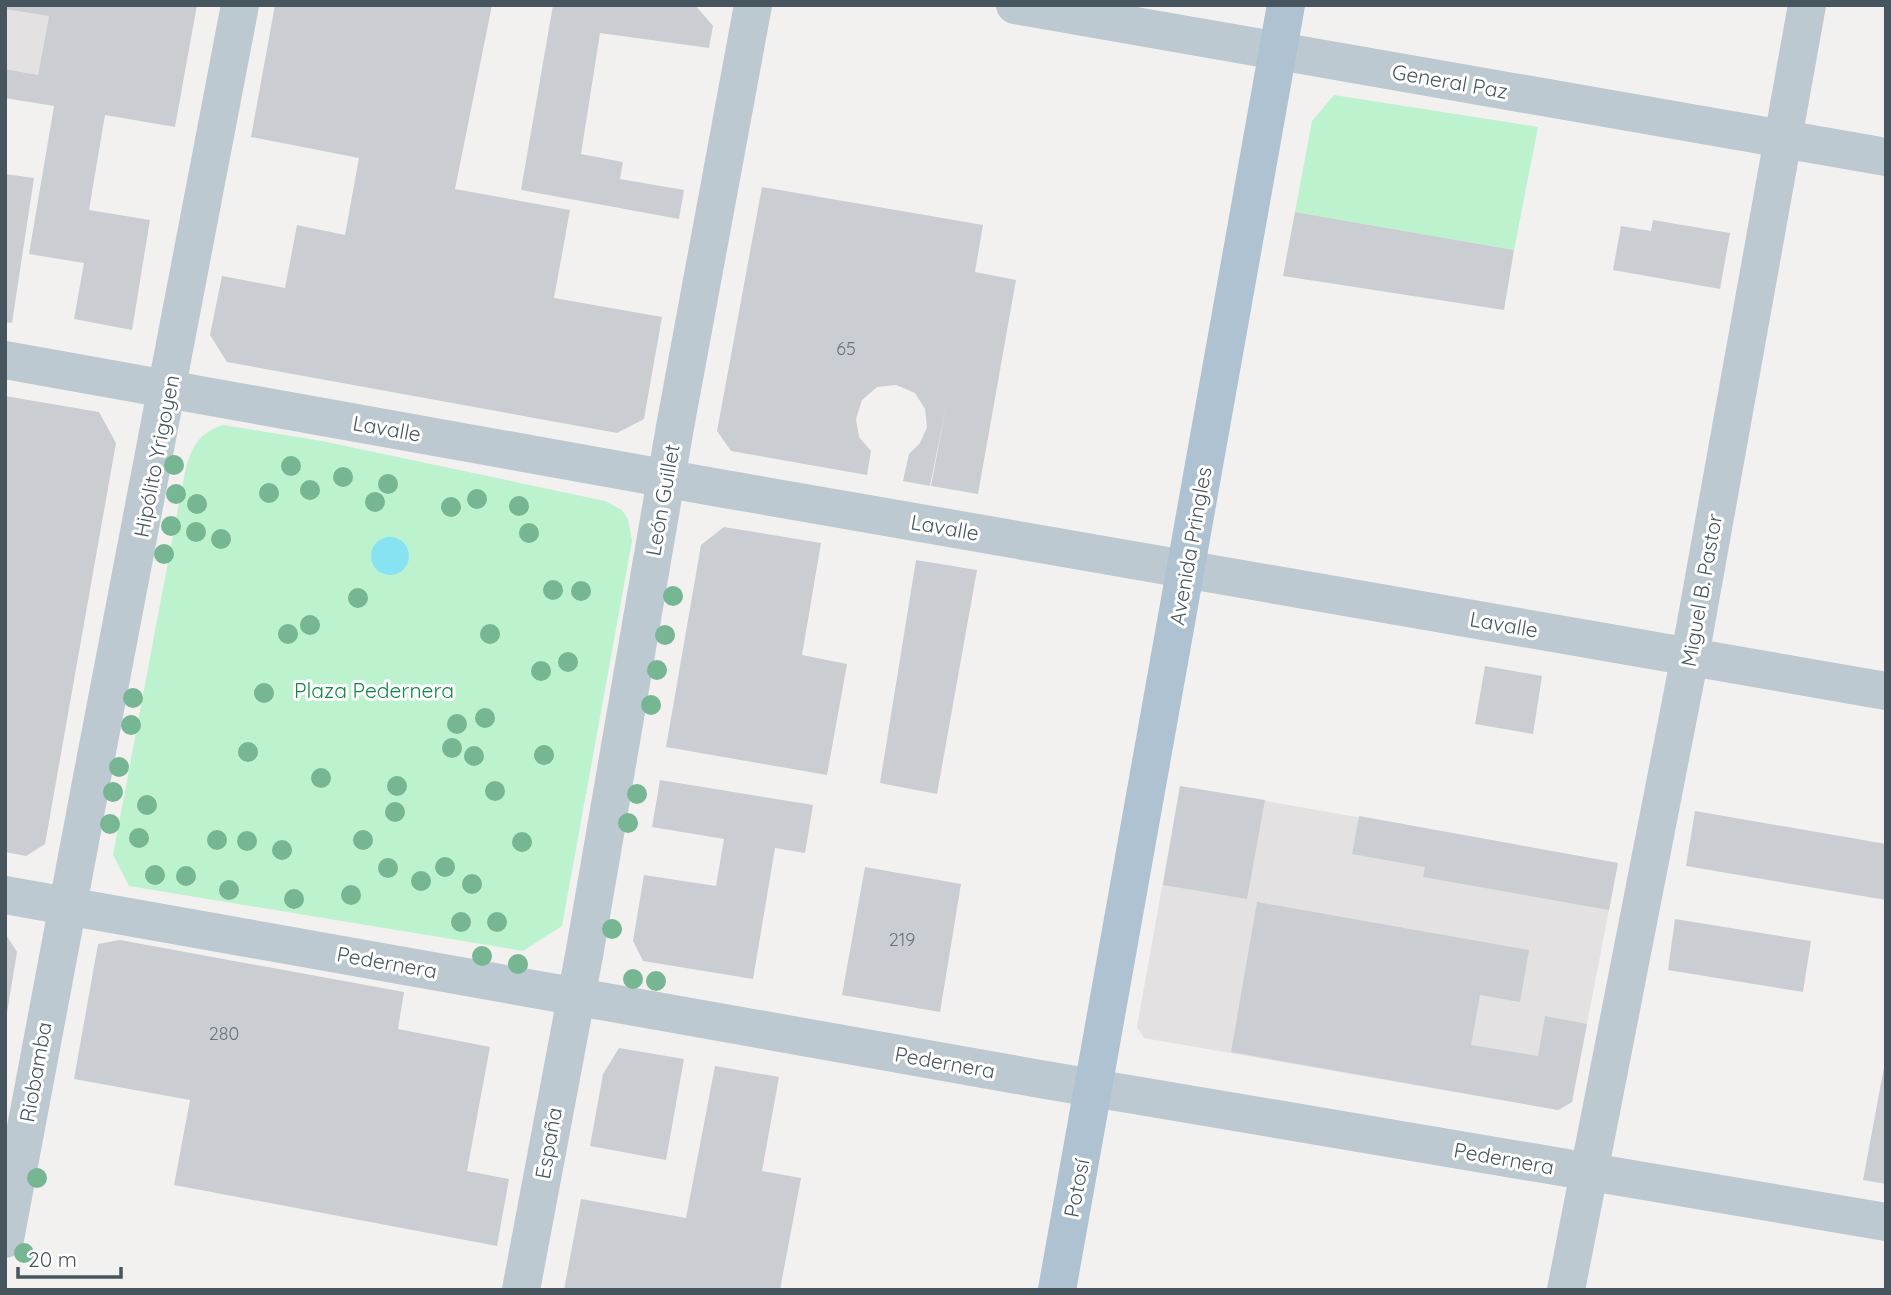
<svg xmlns="http://www.w3.org/2000/svg" width="1891" height="1295" viewBox="0 0 1891 1295" font-family="Quicksand,sans-serif">
	<rect width="100%" height="100%" fill="#f3f0f0"/>
	<path fill="#e4e1e2" d="M5,5H51L38,75L5,69Z
		M1180,786L1618,863L1572,1102L1558,1110L1144,1038L1137,1027Z"/>
	<path fill="#bcf3ce" d="M1334,95L1538,127L1514,250L1295,212L1312,121Z
		M223,425L322,441L605,501L622,510L628,519L632,541L562,926L523,951L129,886L113,855L180,498C187,466 187,436 223,425Z"/>
	<path fill="#87e3f2" d="M371 556a19 19 0 1 1 38 0a19 19 0 1 1-38 0Z"/>
	<path fill="#caced3" d="M5,5H197L175,127L105,115L89,210L150,220L132,330L74,319L84,263L29,254L54,106L5,98V69L38,75L49,16L5,9Z
		M275,5H492L455,189L570,210L554,298L662,317L644,419L617,433L227,362L210,335L222,276L285,288L297,225L345,235L359,158L251,137Z
		M553,5H695L713,26L709,48L600,33L581,154L623,162L620,179L684,190L679,219L521,190Z
		M5,174L34,178L12,323L5,322Z
		M762,187L983,225L975,272L1016,280L978,494L931,486L946,407L930,486L903,481L909,454L920,443L927,427L925,409L915,393L896,385L877,387L862,400L856,419L859,437L871,451L867,475L731,451L717,431Z
		M1295,212L1514,250L1504,310L1283,276Z
		M1653,220L1730,233L1720,289L1613,270L1621,226L1651,231Z
		M5,396L99,412L116,443L45,844L26,856L5,852Z
		M724,527L821,543L802,655L847,664L827,775L666,747L701,545Z
		M916,560L977,570L937,794L880,783Z
		M1485,666L1542,676L1533,734L1475,724Z
		M660,780L813,805L805,853L775,848L753,979L643,961L633,941L644,875L716,886L724,839L652,827Z
		M1180,786L1265,800L1247,899L1163,885Z
		M1695,811L1886,844V900L1686,866Z
		M1359,816L1618,863L1609,910L1423,877L1425,867L1352,854Z
		M865,867L961,884L940,1012L842,995Z
		M1257,902L1529,950L1520,1002L1480,995L1471,1045L1538,1056L1545,1016L1587,1024L1572,1102L1558,1110L1231,1052Z
		M1675,919L1811,941L1803,992L1668,970Z
		M5,933L17,952L7,1013H5Z
		M120,940L404,992L398,1029L490,1047L467,1171L509,1179L497,1246L174,1185L190,1100L74,1079L98,944Z
		M619,1048L684,1059L666,1160L590,1146L603,1074Z
		M715,1066L779,1077L762,1171L801,1178L780,1290H564L581,1199L686,1218Z
		M1884,1067L1886,1068V1184L1863,1180Z"/>
	<g fill="none" stroke-linecap="round" stroke-linejoin="round">
		<path stroke="#bdc9d0" stroke-width="38" d="M1015,5L1886,157
			M5,360L719,488L1886,691
			M5,895L1034,1078L1886,1222
			M5,1239C80,827 164,417 240,5
			M521,1290L585,950L675,427L753,5
			M1566,1290L1690,656L1807,5"/>
		<path stroke="#aec2d1" stroke-width="38" d="M1057,1290L1286,5"/>
	</g>
	<g fill="#77b692">
		<circle cx="174" cy="465" r="10"/>
		<circle cx="291" cy="466" r="10"/>
		<circle cx="343" cy="477" r="10"/>
		<circle cx="388" cy="484" r="10"/>
		<circle cx="310" cy="490" r="10"/>
		<circle cx="269" cy="493" r="10"/>
		<circle cx="176" cy="494" r="10"/>
		<circle cx="477" cy="499" r="10"/>
		<circle cx="375" cy="502" r="10"/>
		<circle cx="197" cy="504" r="10"/>
		<circle cx="519" cy="506" r="10"/>
		<circle cx="451" cy="507" r="10"/>
		<circle cx="171" cy="526" r="10"/>
		<circle cx="196" cy="532" r="10"/>
		<circle cx="529" cy="533" r="10"/>
		<circle cx="221" cy="539" r="10"/>
		<circle cx="164" cy="554" r="10"/>
		<circle cx="553" cy="590" r="10"/>
		<circle cx="581" cy="591" r="10"/>
		<circle cx="673" cy="596" r="10"/>
		<circle cx="358" cy="598" r="10"/>
		<circle cx="310" cy="625" r="10"/>
		<circle cx="288" cy="634" r="10"/>
		<circle cx="490" cy="634" r="10"/>
		<circle cx="665" cy="635" r="10"/>
		<circle cx="568" cy="662" r="10"/>
		<circle cx="657" cy="670" r="10"/>
		<circle cx="541" cy="671" r="10"/>
		<circle cx="264" cy="693" r="10"/>
		<circle cx="133" cy="698" r="10"/>
		<circle cx="651" cy="705" r="10"/>
		<circle cx="485" cy="718" r="10"/>
		<circle cx="457" cy="724" r="10"/>
		<circle cx="131" cy="725" r="10"/>
		<circle cx="452" cy="748" r="10"/>
		<circle cx="248" cy="752" r="10"/>
		<circle cx="544" cy="755" r="10"/>
		<circle cx="474" cy="756" r="10"/>
		<circle cx="119" cy="767" r="10"/>
		<circle cx="321" cy="778" r="10"/>
		<circle cx="397" cy="786" r="10"/>
		<circle cx="495" cy="791" r="10"/>
		<circle cx="113" cy="792" r="10"/>
		<circle cx="637" cy="794" r="10"/>
		<circle cx="147" cy="805" r="10"/>
		<circle cx="395" cy="812" r="10"/>
		<circle cx="628" cy="823" r="10"/>
		<circle cx="110" cy="824" r="10"/>
		<circle cx="139" cy="838" r="10"/>
		<circle cx="217" cy="840" r="10"/>
		<circle cx="363" cy="840" r="10"/>
		<circle cx="247" cy="841" r="10"/>
		<circle cx="522" cy="842" r="10"/>
		<circle cx="282" cy="850" r="10"/>
		<circle cx="445" cy="867" r="10"/>
		<circle cx="388" cy="868" r="10"/>
		<circle cx="155" cy="875" r="10"/>
		<circle cx="186" cy="876" r="10"/>
		<circle cx="421" cy="881" r="10"/>
		<circle cx="472" cy="884" r="10"/>
		<circle cx="229" cy="890" r="10"/>
		<circle cx="351" cy="895" r="10"/>
		<circle cx="294" cy="899" r="10"/>
		<circle cx="461" cy="922" r="10"/>
		<circle cx="497" cy="922" r="10"/>
		<circle cx="612" cy="929" r="10"/>
		<circle cx="482" cy="956" r="10"/>
		<circle cx="518" cy="964" r="10"/>
		<circle cx="633" cy="979" r="10"/>
		<circle cx="656" cy="981" r="10"/>
		<circle cx="37" cy="1178" r="10"/>
		<circle cx="24" cy="1253" r="10"/>
	</g>
	<g text-anchor="middle" dominant-baseline="central" stroke-width="6" stroke-linejoin="round" paint-order="stroke">
		<g font-size="18" fill="#68737c">
			<text x="846" y="348">65</text>
			<text x="902" y="939">219</text>
			<text x="224" y="1033">280</text>
		</g>
		<g font-size="21" fill="#47555f" stroke="#fff">
			<text transform="translate(1450 81) rotate(10)">General Paz</text>
			<text transform="translate(387 428) rotate(10)">Lavalle</text>
			<text transform="translate(156 456) rotate(-79)">Hipólito Yrigoyen</text>
			<text transform="translate(662 500) rotate(-80)">León Guillet</text>
			<text transform="translate(945 527) rotate(10)">Lavalle</text>
			<text transform="translate(1190 546) rotate(-80)">Avenida Pringles</text>
			<text transform="translate(1701 590) rotate(-80)">Miguel B. Pastor</text>
			<text transform="translate(1504 624) rotate(10)">Lavalle</text>
			<text transform="translate(387 962) rotate(10)">Pedernera</text>
			<text transform="translate(945 1062) rotate(10)">Pedernera</text>
			<text transform="translate(35 1072) rotate(-80)">Riobamba</text>
			<text transform="translate(548 1143) rotate(-80)">España</text>
			<text transform="translate(1504 1158) rotate(10)">Pedernera</text>
			<text transform="translate(1076 1188) rotate(-79)">Potosí</text>
		</g>
		<g font-size="21" fill="#118745" stroke="#fff">
			<text x="374" y="690">Plaza Pedernera</text>
		</g>
	</g>
	<rect width="1891" height="1295" fill="none" stroke="#47555f" stroke-width="14"/>
	<path d="M18 1267v10h103v-10" fill="none" stroke="#47555f" stroke-width="3.5"/>
	<text x="28" y="1267" font-size="21" fill="#47555f" stroke="#ffffff" stroke-width="5" paint-order="stroke">20 m</text>
</svg>
